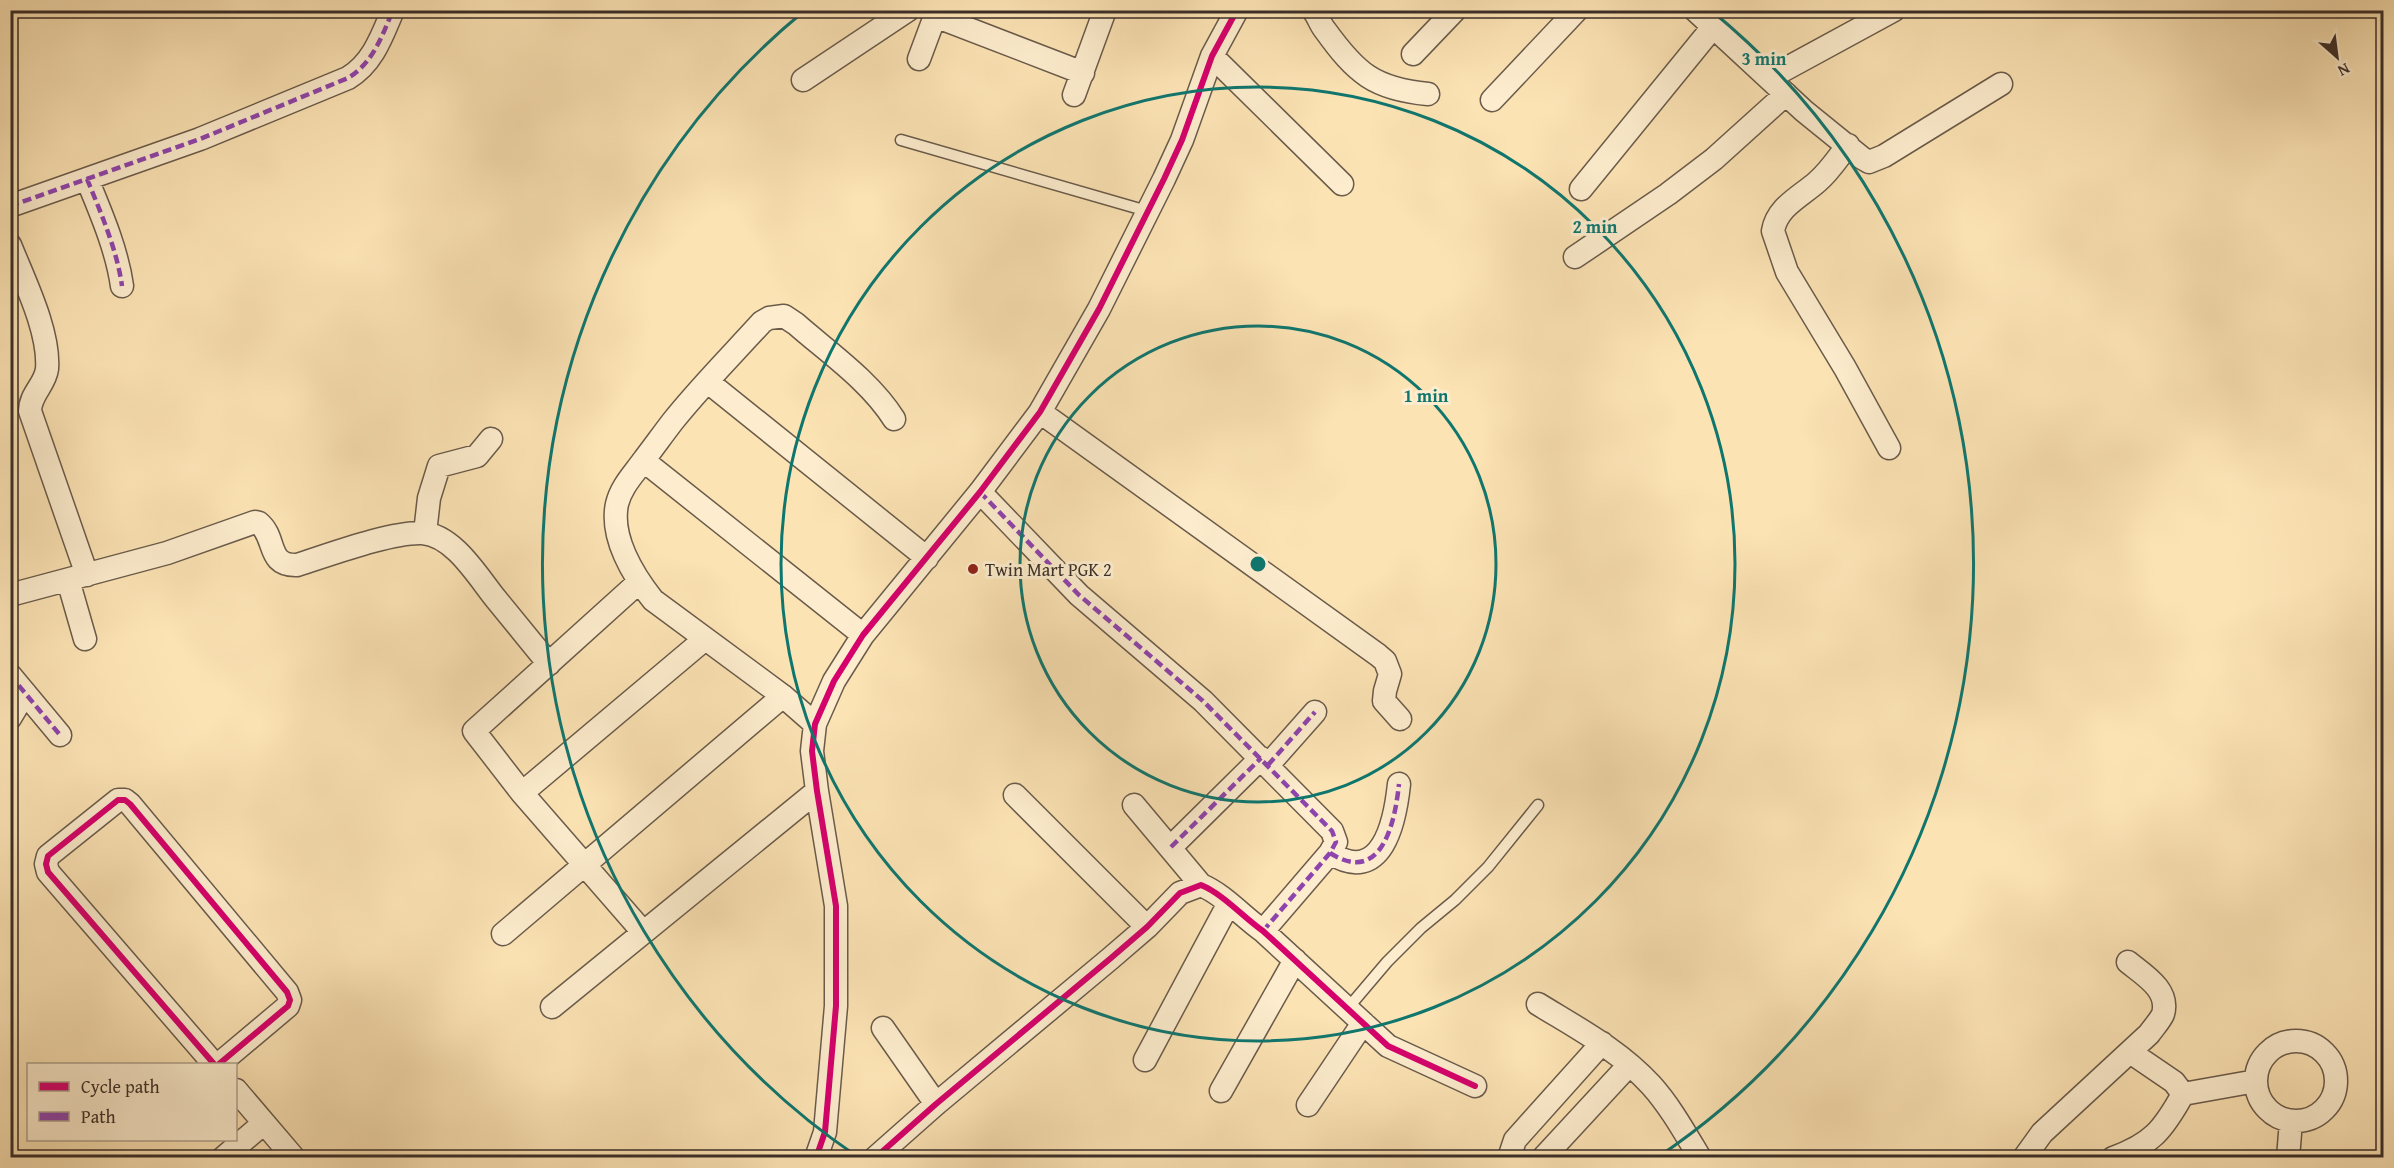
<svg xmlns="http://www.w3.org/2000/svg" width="2394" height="1168" viewBox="0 0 2394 1168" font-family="'Gentium Book Plus',serif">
	<rect width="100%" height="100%" fill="#fce3b4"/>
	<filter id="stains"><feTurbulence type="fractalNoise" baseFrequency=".00333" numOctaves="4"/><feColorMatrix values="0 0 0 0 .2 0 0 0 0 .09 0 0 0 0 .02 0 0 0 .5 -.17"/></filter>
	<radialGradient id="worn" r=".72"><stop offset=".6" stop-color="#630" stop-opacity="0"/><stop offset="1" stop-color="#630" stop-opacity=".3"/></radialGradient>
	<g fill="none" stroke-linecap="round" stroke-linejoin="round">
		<g stroke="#6a5b4b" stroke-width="13">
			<path id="lane" d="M901,140L1147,211
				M1348,1008L1387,962L1421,928L1455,900L1488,867L1538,805"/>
		</g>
		<g stroke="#6a5b4b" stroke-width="25">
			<path id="street" d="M1313,10C1318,16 1320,24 1325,30C1356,73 1374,89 1428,94
				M1695,10L1804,111L1862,158L1869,162L1884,156L2001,84
				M935,16L1083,73
				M1413,54L1455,10
				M1212,56L1342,184
				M919,59L935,16L934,10
				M1769,78L1894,10
				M803,80L908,10
				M1074,95L1105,10
				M1492,100L1577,10
				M1848,145C1838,158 1829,172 1817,182C1800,197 1777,207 1773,231L1787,272L1845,368L1889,448
				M87,179C101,213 117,250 122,286
				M1581,189L1713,27
				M10,206L200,139L348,78C373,63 382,36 393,10
				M10,245C24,280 50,332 47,369C45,385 30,394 30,411L87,575
				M1575,257L1668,194L1714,159L1786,94
				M708,382L927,558
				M1040,412L1378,655L1385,661L1390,674L1385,691L1384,701L1400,719
				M644,461L863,635
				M980,492L1079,595L1203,701L1332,831L1336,842L1330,853L1263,931
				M425,533L429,498L439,466L477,456L491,439
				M68,580L85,639
				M10,595L167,553L255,522L259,523C277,538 266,566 297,565C329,555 390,532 422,533C454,535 478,577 496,599C514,621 531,642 549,664
				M10,675L60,735
				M10,718L25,693
				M815,724L783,696L653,600C633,575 610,537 617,504C621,487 633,475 643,461C653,448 663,434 673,421C701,386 733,354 762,322L769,318L784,316L796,324C829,353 870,381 894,419
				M1268,765L1315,712
				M522,793L474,731L639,582
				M1015,795L1147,927
				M1134,805L1201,885
				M1171,847L1261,758
				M1330,853C1382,886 1395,822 1399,784
				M643,932L522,793L705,639
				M503,934L783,696
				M1538,1004C1577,1028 1619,1050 1651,1085C1670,1106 1685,1133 1700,1158
				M552,1007L817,791
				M883,1028L936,1104
				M2256 1081a40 40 0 1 1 80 0a40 40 0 1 1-80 0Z
				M2130,1052L2174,1082L2183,1094
				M1145,1060L1229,903
				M214,1064L48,872L46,864L48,856L118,800H125L130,804L287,992L290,1000L288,1006L219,1064
				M236,1090L294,1158
				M1221,1091L1295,960
				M1308,1105L1363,1023
				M223,1158L264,1123
				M816,1158L825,1132L836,1006V906L817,791L812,751L815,724L834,681L863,635L980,492L1040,412L1099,309L1164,179L1182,140L1212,56L1237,10
				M875,1158L936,1104L1111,958L1147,927L1180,893L1201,885C1223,894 1243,917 1263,931L1388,1046L1475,1086
				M1509,1158L1515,1140L1602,1043
				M1543,1158L1629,1065
				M2024,1158L2042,1133L2149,1034C2153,1028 2160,1021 2163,1014C2170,990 2144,975 2128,962
				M2113,1158C2152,1144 2163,1130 2183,1094L2256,1081
				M2288,1158L2291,1121"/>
		</g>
		<use href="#lane" stroke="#fdedce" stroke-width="10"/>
		<use href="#street" stroke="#fdedce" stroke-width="22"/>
		<path stroke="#8e44ad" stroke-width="4.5" stroke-dasharray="9 4.5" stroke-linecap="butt" d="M87,179C101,213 117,250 122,286
			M10,206L200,139L348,78C373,63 382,36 393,10
			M980,492L1079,595L1203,701L1332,831L1336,842L1330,853L1263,931
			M10,675L60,735
			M1268,765L1315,712
			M1171,847L1261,758
			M1330,853C1382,886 1395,822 1399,784"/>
		<g stroke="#fdedce" stroke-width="10">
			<path id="cycleway" d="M214,1064L48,872L46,864L48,856L118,800H125L130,804L287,992L290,1000L288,1006L219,1064
				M816,1158L825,1132L836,1006V906L817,791L812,751L815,724L834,681L863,635L980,492L1040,412L1099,309L1164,179L1182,140L1212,56L1237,10
				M875,1158L936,1104L1111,958L1147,927L1180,893L1201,885C1223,894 1243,917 1263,931L1388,1046L1475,1086"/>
		</g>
		<use href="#cycleway" stroke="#d6006c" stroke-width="6"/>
	</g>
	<g fill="none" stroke="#0f766e" stroke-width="3">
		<circle cx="1258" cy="564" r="238"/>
		<circle cx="1258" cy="564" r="477"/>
		<path d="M858 1157A715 715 0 0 1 803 12M1713 12A715 715 0 0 1 1658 1157"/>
	</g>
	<circle fill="#8f2418" stroke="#fdedce" stroke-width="2" cx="973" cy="569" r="6"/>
	<g text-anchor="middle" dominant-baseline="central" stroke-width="6" stroke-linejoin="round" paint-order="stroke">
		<g font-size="18" fill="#3a2e28" stroke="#fdedce" text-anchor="start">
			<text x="985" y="569">Twin Mart PGK 2</text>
		</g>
	</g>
	<circle cx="1258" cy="564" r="9" fill="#0f766e" stroke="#fdedce" stroke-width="3"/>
	<g font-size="18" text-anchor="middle" font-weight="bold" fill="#0f766e" stroke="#fdedce" stroke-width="6" stroke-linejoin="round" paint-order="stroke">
		<text x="1764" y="65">3 min</text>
		<text x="1595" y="233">2 min</text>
		<text x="1426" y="402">1 min</text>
	</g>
	<rect width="2394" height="1168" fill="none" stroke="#fce3b4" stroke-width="36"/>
	<rect x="12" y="12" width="2370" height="1144" fill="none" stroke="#3a2e28" stroke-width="3"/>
	<rect x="18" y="18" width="2358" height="1132" fill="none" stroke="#3a2e28" stroke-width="1.5"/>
	<rect x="27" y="1063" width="210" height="78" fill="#fdedce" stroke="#afa18c" stroke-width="1.5"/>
	<rect x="39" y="1082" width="30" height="9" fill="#d6006c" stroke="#afa18c" stroke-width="1.5"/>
	<text x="81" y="1093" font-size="18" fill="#3a2e28">Cycle path</text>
	<rect x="39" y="1112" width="30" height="9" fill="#8e44ad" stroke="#afa18c" stroke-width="1.5"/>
	<text x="81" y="1123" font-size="18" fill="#3a2e28">Path</text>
	<g transform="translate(2337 57) rotate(152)" stroke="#fdedce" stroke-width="4.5" paint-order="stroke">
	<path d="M0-4.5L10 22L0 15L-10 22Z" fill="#3a2e28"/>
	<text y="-9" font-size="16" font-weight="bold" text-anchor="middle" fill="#3a2e28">N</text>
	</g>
	<rect width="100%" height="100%" filter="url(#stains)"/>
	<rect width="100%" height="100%" fill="url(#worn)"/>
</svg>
